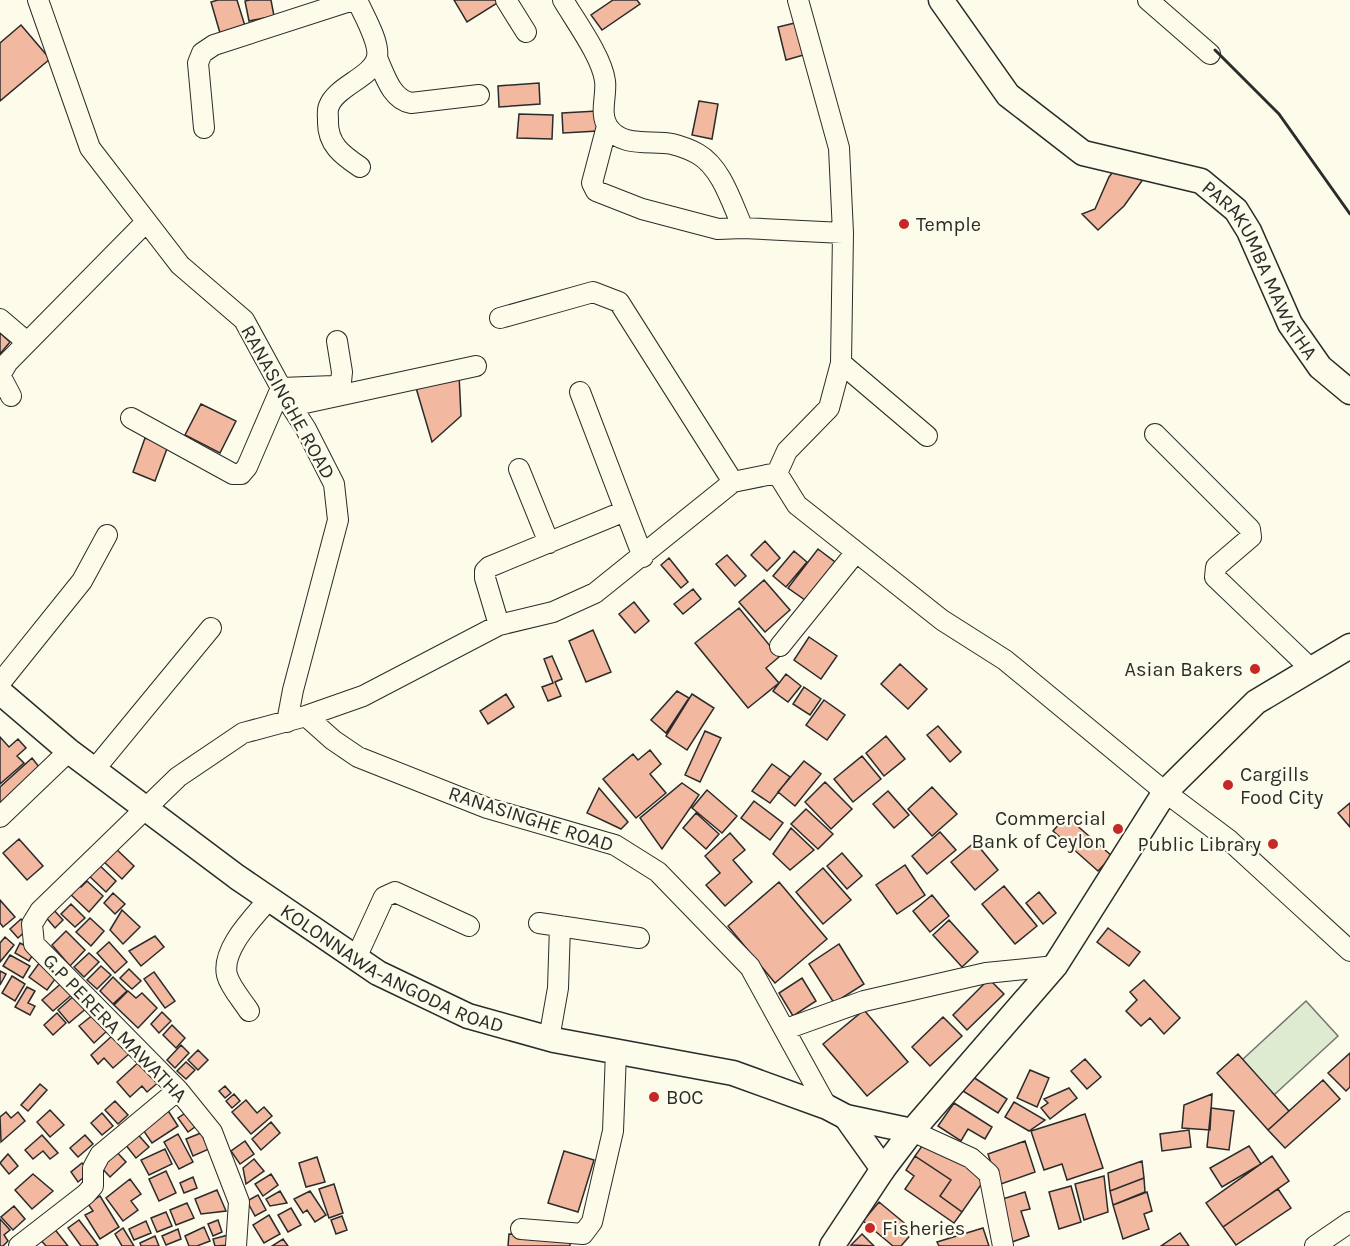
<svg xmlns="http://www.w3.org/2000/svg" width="1350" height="1246" viewBox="0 0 1350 1246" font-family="Karla,sans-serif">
	<rect width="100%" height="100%" fill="#fdfbea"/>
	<path fill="#deebd1" stroke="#74746e" stroke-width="1.5" d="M1306,1001L1338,1036L1274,1095L1242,1060Z"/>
	<path fill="#f2b8a0" stroke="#2b2b2b" stroke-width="1.5" d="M218,0H237L245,26L220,33L211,2Z
		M250,0H271L274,16L249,21L245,1Z
		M454,0H502L467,22Z
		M613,0H637L640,4L602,30L591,15Z
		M799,22L807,54L786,60L778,27Z
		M21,25L50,59L0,101V43Z
		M539,83L540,104L499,107L498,86Z
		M699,101L718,104L712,139L692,135Z
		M597,111L598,131L563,133L562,113Z
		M519,114L553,115L552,139L517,138Z
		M1118,165L1149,171L1124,206L1098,230L1082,214L1095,209L1109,177Z
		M0,333L10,342L0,354Z
		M459,374L461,416L432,442L414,381Z
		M201,404L236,421L220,453L185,435Z
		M145,438L168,446L155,481L133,472Z
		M765,541L780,558L767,571L751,555Z
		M818,549L835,562L805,600L788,588Z
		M794,551L807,562L786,587L773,576Z
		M727,555L746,576L735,586L716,564Z
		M669,558L688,582L681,588L661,565Z
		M764,580L790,610L765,632L739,602Z
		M693,589L701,599L683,614L674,604Z
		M634,602L649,621L635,633L619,614Z
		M739,608L779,657L766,668L779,683L748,708L695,643Z
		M593,630L611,672L586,682L569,641Z
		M809,637L837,656L821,679L794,660Z
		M552,656L562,679L555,682L561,696L548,701L542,687L553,683L544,659Z
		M900,664L927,689L908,709L881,684Z
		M786,674L801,686L788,702L773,691Z
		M804,687L821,699L810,715L793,704Z
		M677,691L689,698L666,733L651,720Z
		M506,694L514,707L488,724L480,711Z
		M692,694L714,708L687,750L666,736Z
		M824,700L845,715L827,740L806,725Z
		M938,726L961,752L950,762L927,735Z
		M705,731L721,738L700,782L685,775Z
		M886,736L905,759L884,776L866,753Z
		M0,737L9,747L18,739L26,748L17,756L24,763L0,784Z
		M650,750L661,764L650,774L666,793L636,818L603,779L633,754L638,760Z
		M862,756L881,779L853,802L834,779Z
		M32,758L43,772L0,805V787Z
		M804,761L821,774L795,806L778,792Z
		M772,764L790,777L770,803L752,791Z
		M825,782L852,809L831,829L805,802Z
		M682,783L699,795L662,849L640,818Z
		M932,787L957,814L932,836L908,809Z
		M599,788L628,822L621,829L587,813Z
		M707,790L737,816L722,833L692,808Z
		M888,791L909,815L894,828L873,804Z
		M754,801L783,823L770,840L741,818Z
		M1350,803V827L1338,813Z
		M806,809L833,834L818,849L791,824Z
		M696,813L719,834L706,849L683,828Z
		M1066,816L1112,856L1098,871L1053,831Z
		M791,828L814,850L790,870L773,854Z
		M940,832L956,850L927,874L912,856Z
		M730,833L745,850L733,860L752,882L725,906L706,885L720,873L705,856Z
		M19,839L43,866L27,880L3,853Z
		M975,842L998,870L975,890L951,862Z
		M113,846L134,866L122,879L101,859Z
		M842,853L862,876L847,889L827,866Z
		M96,862L116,881L106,892L86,873Z
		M905,865L925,895L897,914L876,885Z
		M823,868L851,900L823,924L796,892Z
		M87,881L103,896L89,912L67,891L75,882L81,887Z
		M779,882L827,939L775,983L728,926Z
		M1004,886L1037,926L1015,944L982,904Z
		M1039,892L1056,913L1043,924L1026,903Z
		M113,893L125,904L115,914L104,903Z
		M932,895L949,916L930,932L913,911Z
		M0,900L15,917L3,927L0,923Z
		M71,904L85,918L75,927L61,914Z
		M52,908L63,920L55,928L44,915Z
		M122,910L140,927L123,944L110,930Z
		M90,918L104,931L91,946L76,932Z
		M21,919L29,928L18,938L10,929Z
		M949,920L978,952L962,967L933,935Z
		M1108,928L1140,952L1129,966L1097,942Z
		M66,931L85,950L70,966L52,945Z
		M155,936L164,947L141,966L129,951Z
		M5,937L14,945L0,962V943Z
		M109,942L127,962L115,973L97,953Z
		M20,943L35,951L29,961L15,953Z
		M839,944L864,984L834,1003L809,964Z
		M89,953L99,962L84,977L74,967Z
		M10,955L30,966L23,978L3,966Z
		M40,962L58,975L47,990L29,977Z
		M101,966L111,975L97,989L87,980Z
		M129,969L141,981L132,989L120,978Z
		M0,971L6,974L0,985Z
		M154,972L175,1001L165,1008L144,979Z
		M12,976L25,984L15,1001L2,993Z
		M113,977L127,991L113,1004L100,991Z
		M802,978L816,1001L793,1016L779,993Z
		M989,979L1004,994L967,1030L953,1015Z
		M1144,980L1180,1018L1164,1034L1150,1018L1141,1026L1126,1011L1137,1000L1130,992Z
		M64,981L74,993L53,1011L42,1000Z
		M27,987L35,991L28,1003L35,1006L30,1015L15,1007Z
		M128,991L136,998L142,993L157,1008L138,1028L114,1005Z
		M76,994L88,1007L69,1023L58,1010Z
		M864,1010L908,1062L867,1096L823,1044Z
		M162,1012L171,1021L159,1033L151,1024Z
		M57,1013L66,1023L53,1035L44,1025Z
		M94,1014L108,1030L94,1043L79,1026Z
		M943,1017L962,1036L930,1066L912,1047Z
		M172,1025L185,1038L176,1048L163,1035Z
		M113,1035L129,1054L113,1068L104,1058L98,1064L91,1055Z
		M181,1045L189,1053L175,1068L167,1060Z
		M198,1050L208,1060L198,1070L188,1060Z
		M1350,1053V1087L1346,1091L1328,1073Z
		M1238,1054L1289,1111L1268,1130L1217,1073Z
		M1085,1059L1101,1077L1087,1089L1071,1071Z
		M141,1060L160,1081L147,1092L142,1086L130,1097L117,1082Z
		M186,1062L195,1070L186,1079L177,1071Z
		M1030,1070L1049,1078L1037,1107L1017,1098Z
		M973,1077L1007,1099L998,1113L963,1091Z
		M1323,1080L1340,1099L1285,1148L1268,1130Z
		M40,1084L47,1090L28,1111L21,1105Z
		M225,1086L231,1093L225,1098L219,1091Z
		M1069,1088L1077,1098L1050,1119L1041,1108L1048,1103L1044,1099Z
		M234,1094L240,1101L232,1108L226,1101Z
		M1212,1094L1210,1130L1182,1128L1184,1105Z
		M246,1100L257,1113L264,1107L272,1116L251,1134L232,1112Z
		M115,1101L128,1115L118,1124L105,1110Z
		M1014,1102L1045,1120L1029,1131L1005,1117Z
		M954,1103L992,1127L985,1139L968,1129L961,1141L938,1126Z
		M1211,1108L1234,1111L1229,1150L1207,1147Z
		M167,1109L178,1126L152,1143L141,1127Z
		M50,1110L64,1125L50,1137L37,1122Z
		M190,1110L199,1124L188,1132L178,1118Z
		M6,1112L11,1118L18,1112L25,1121L1,1142L0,1117Z
		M102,1113L113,1126L102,1135L91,1123Z
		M1085,1114L1103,1168L1067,1180L1062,1164L1044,1170L1031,1131Z
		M271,1122L280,1133L261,1150L252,1139Z
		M133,1129L149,1147L136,1158L121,1139Z
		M1189,1130L1191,1147L1162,1151L1160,1134Z
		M201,1133L209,1149L193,1156L186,1139Z
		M178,1134L193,1162L179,1169L164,1142Z
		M42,1135L58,1153L50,1159L43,1151L33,1159L25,1150Z
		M85,1135L93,1144L78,1157L70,1148Z
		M927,1139L985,1179L962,1212L940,1196L951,1180L915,1156Z
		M245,1141L254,1154L240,1164L231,1151Z
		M1025,1141L1035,1172L998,1185L988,1154Z
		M1249,1146L1261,1164L1222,1187L1210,1168Z
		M165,1149L172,1164L149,1175L141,1160Z
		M115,1150L126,1162L110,1177L99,1165Z
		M564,1151L594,1160L578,1212L548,1203Z
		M8,1154L18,1166L9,1174L0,1163Z
		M915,1156L951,1180L940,1196L962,1212L954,1223L905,1189L914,1176L906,1170Z
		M1272,1156L1289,1181L1223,1227L1206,1203Z
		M317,1157L325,1182L306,1187L299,1163Z
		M254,1159L264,1171L246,1184L243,1168Z
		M1142,1161L1144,1178L1110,1191L1108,1173Z
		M82,1163L90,1172L78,1182L71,1172Z
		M166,1171L176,1193L159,1201L149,1179Z
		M33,1174L53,1191L32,1209L15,1190Z
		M271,1174L278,1185L263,1196L255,1184Z
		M1104,1176L1108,1212L1084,1220L1075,1184Z
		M193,1177L197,1188L184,1193L180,1183Z
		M1144,1178L1145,1192L1113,1205L1110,1191Z
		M130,1179L141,1194L131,1201L138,1210L123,1221L106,1198Z
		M334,1184L343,1213L329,1218L319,1189Z
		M1071,1186L1081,1222L1059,1229L1049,1192Z
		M1278,1189L1291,1208L1236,1245L1223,1227Z
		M217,1190L226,1211L201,1214L195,1199Z
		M280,1191L287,1203L270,1206L266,1199Z
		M310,1191L326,1215L315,1222L307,1210L303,1213L294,1199Z
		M1025,1192L1030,1209L1021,1211L1029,1236L1012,1242L996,1201Z
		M1147,1192L1152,1211L1144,1214L1149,1229L1123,1239L1113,1205Z
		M258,1195L266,1210L255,1216L247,1201Z
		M100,1196L119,1227L100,1239L85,1215L93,1211L88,1204Z
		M879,1202L914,1231L901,1246H893L863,1221Z
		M187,1203L194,1218L176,1225L170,1210Z
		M14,1206L25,1219L13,1230L1,1217Z
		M291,1208L301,1225L288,1232L278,1215Z
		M166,1212L172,1226L157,1232L151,1218Z
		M269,1215L280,1234L264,1243L253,1225Z
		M342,1216L347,1230L336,1234L331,1220Z
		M0,1219L10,1230L4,1235L8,1241L3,1246H0Z
		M79,1220L98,1245L96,1246H81L68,1228Z
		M218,1220L222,1232L213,1236L208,1224Z
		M146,1221L151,1233L134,1240L129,1229Z
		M53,1227L68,1246H46L39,1238Z
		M204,1227L210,1241L197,1246H189L185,1236Z
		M123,1228L134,1246H122L115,1234Z
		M983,1228L989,1246H939L937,1242Z
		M178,1229L181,1239L166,1245L162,1236Z
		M1180,1233L1189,1246H1161Z
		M509,1234L570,1236V1246H508Z
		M862,1234L874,1246L851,1245Z
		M228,1235L231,1245L215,1246L213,1239Z
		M155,1236L159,1246H141L140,1243Z
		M283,1239L288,1246H272Z"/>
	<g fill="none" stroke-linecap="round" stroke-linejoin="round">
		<g stroke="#2b2b2b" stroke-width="22">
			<path id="minor" d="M38,0L90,148L180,265L244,320L291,406L306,429L334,484L338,520L293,690L287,722
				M357,0C363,14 380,42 377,57C373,77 336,86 329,106C327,110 328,116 328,120C327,144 342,155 360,167
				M506,0L526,32
				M563,0C576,22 602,57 605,81C607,95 599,114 608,127C622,148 651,140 672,144C680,146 691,150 698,154C722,168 732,204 743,228L843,233
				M1148,0L1210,54
				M377,58C385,75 391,99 411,103L479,95
				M607,126L592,183L596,191L642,209L718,229L743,228
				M204,128L198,63L202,53L214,45L353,0
				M500,318L593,292L619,302L733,482
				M0,319L27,342
				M841,363L927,436
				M0,375L8,362L146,222
				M0,375L11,396
				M580,392L643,557
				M291,406L476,366
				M131,418L233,474H241L247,467L281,388L334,386L341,382L342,372L337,341
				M1155,434L1250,529L1251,537L1216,567L1215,577L1311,669
				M519,469L549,543
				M777,473L797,505L942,620L1005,660L1165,792L1229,840L1350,951
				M499,625L485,578V571L489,567L625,511
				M780,646L856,552
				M0,683L82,581L107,535
				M306,716L333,740L358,757L487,808L615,845L658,872L750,967L827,1107
				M94,770L211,628
				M0,817L69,751
				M539,923L639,938
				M356,958L384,897L395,892L469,926
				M249,1011C242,1000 230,987 227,975C221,949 254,917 269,899
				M786,1029L864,1001L986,973L1055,966
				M549,1039L558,988L560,926
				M912,1131L971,1158L989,1174L1003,1246
				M521,1229L583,1234L592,1222L613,1131L616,1052
				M19,1246L86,1194L93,1186V1168L100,1155L178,1090
				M236,1246L239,1202L212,1132L178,1090L34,944L32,924L40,911L178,777L243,733L306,716L363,696L499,625L553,612L595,593L733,482L777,473L787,451L829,408L841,363L843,233L839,148L798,0
				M1315,1246L1350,1222"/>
		</g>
		<g stroke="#2b2b2b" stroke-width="27">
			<g id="major">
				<path id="s1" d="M941,0L1008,95L1083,153L1201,181L1236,210L1249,231L1290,324L1320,367L1350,392"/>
				<path id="s2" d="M0,692L69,751L237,877L378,973L468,1016L554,1040L733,1073L827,1107L846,1117L912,1131"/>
				<path d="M846,1117L883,1169"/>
				<path d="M832,1246L883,1169L912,1131L1055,966L1165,792L1256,702L1350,646"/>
			</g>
		</g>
		<use href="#minor" stroke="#fdfbea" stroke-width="20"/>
		<use href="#major" stroke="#fdfbea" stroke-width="24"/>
		<path stroke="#2b2b2b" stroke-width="3" d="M1215,50L1279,114L1350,214"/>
	</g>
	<g fill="#c62828" stroke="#fdfbea" stroke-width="2">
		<circle cx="904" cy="224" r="6"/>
		<circle cx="1255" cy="669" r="6"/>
		<circle cx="1228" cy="785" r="6"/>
		<circle cx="1118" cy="829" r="6"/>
		<circle cx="1273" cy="844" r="6"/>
		<circle cx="654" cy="1097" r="6"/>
		<circle cx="870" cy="1228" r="6"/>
	</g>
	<g text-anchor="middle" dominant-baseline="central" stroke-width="4.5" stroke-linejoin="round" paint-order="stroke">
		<g font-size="20" fill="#2b2b2b" stroke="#fdfbea" text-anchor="start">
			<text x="916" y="224">Temple</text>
			<text x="1243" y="669" text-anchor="end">Asian Bakers</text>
			<text x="1240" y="774">Cargills<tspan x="1240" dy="23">Food City</tspan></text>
			<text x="1106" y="818" text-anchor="end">Commercial<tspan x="1106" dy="23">Bank of Ceylon</tspan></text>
			<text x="1261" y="844" text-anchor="end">Public Library</text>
			<text x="666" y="1097">BOC</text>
			<text x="882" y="1228">Fisheries</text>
		</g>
		<g font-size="20" fill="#2b2b2b" stroke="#fdfbea">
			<text stroke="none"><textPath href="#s1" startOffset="441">PARAKUMBA MAWATHA</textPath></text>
			<text transform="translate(288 402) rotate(61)">RANASINGHE ROAD</text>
			<text transform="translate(531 819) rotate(18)">RANASINGHE ROAD</text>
			<text stroke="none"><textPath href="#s2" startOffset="482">KOLONNAWA-ANGODA ROAD</textPath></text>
			<text transform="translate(115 1028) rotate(46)">G.P PERERA MAWATHA</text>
		</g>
	</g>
</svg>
